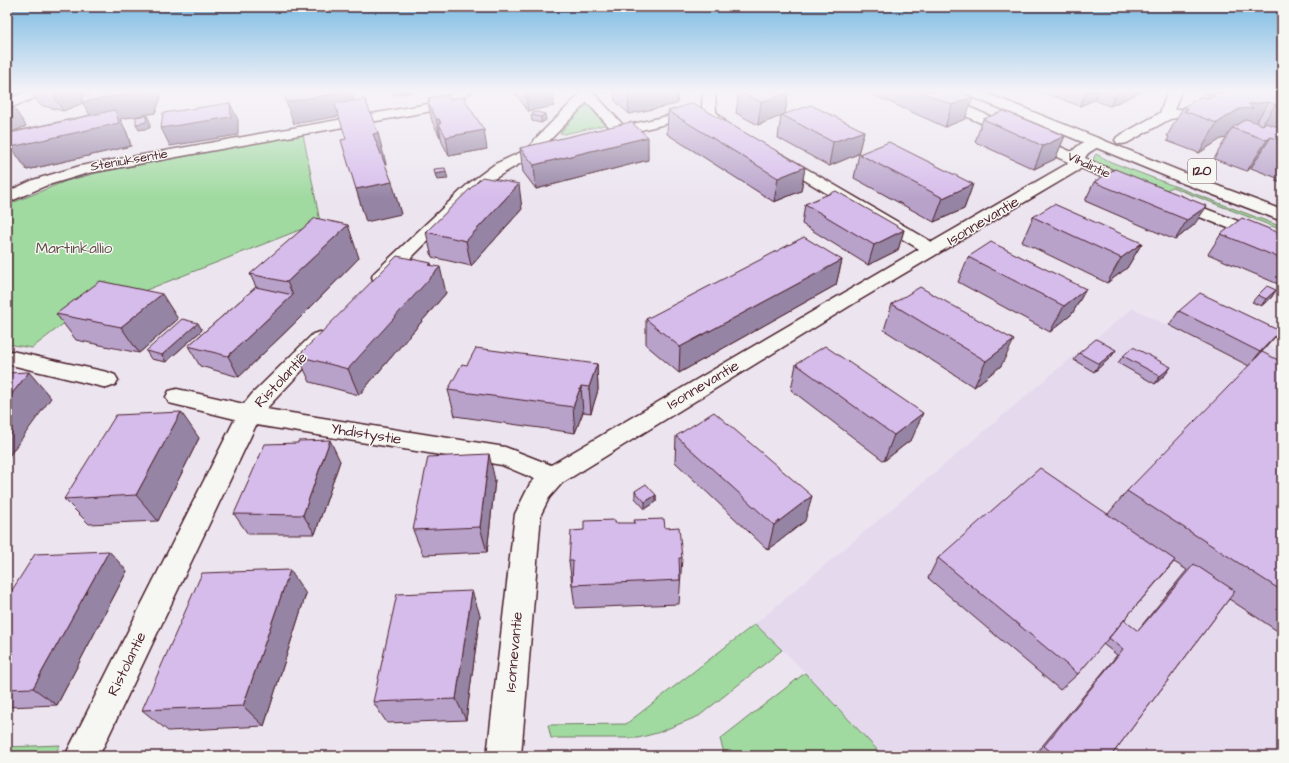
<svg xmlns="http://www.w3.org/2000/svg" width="1289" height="763" viewBox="0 0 1289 763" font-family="'Architects Daughter',sans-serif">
	<rect width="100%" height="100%" fill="#ece5f0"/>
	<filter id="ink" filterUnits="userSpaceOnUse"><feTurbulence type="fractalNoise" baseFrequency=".025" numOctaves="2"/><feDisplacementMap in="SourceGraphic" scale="8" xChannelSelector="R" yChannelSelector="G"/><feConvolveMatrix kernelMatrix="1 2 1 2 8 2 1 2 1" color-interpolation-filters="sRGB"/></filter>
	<g filter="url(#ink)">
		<path fill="#e5d9ee" d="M1133,308L1248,366L1268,345L1280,352L1282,350V756H883L790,657L755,624L1054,372Z"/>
		<path fill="#a0daa0" stroke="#757c66" d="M585,106H589L605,125L564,134L560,133Z
			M303,134L320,222L67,321L32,348L7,344V205L66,181L97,173Z
			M1096,154L1111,162L1282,227V230L1172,187L1163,192L1092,161Z
			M755,624L782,650L699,716L657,733L638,738H551L548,725L626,724Z
			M805,673L883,756H725L720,739Z
			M60,745L54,756H7V747Z"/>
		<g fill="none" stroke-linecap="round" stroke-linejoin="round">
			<g stroke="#4a1f2b" stroke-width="3">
				<path id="street" d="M456,91H472L448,108L443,109L88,173L45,186L7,203V192L33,180L80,166L439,102Z
					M578,91H592L624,126L702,108L703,91H715L716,112L725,121L723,124C715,126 710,123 705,116L694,117L608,138L603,137L601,134L603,131L611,129L587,102L546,144L554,145L556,148L554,151L521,163L492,180L467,202L388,281L381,283L374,281L372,277L374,273L468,184L495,164L528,149L535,139L580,94Z
					M914,91H932L1072,152C1078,144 1092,136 1101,139L1103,142C1099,149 1088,150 1085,158L1142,183L1144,186L1142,189L1136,191L1130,189L1081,168L1079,170L856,302L562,483L549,498L541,514L521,756H487L515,514L530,484L535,479L502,465L256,425L99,756H65L235,419L169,403L166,397L169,391L177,389L244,404L252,394L313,334L320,332L327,334L330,339L327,344L266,409L505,447L551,465L919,249L773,161L770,158L773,155L778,153L783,155L932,242L1067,164L1068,162L916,94Z
					M1168,91H1181L1174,110L1208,105L1213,106L1215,109L1213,112L1208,113L1170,119L1127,143L1122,144L1117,143L1115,140L1117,137L1160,113Z
					M1224,91H1250L1282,97V105L1231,95L1226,94Z
					M1175,197L1282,238V249L1169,205L1167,202L1169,199Z
					M7,350L107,372L115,375L118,380L115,385L107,388L7,364Z"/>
			</g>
			<g stroke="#4a1f2b" stroke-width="3">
				<path id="secondary" d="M28,91H46L44,94L7,109V100Z"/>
			</g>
			<g stroke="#4a1f2b" stroke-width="3">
				<path id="primary" d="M963,91H981L1197,178L1282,210V221L1185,184L965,94Z"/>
			</g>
			<use href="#street" fill="#f6f6f2" fill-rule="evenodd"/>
			<use href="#secondary" fill="#f6f6f2" fill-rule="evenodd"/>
			<use href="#primary" fill="#f6f6f2" fill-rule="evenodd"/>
		</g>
		<path fill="#b8a2ca" stroke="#4a1f2b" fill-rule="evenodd" d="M31,91H159L161,97L155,113L120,119L127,133L131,146L27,170L10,133L7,134L26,126L11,132L90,115L83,103L63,111L40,105Z
			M514,91H553L554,106L528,111Z
			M614,91H678L677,104L629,114L615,101Z
			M736,91H785L788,93L785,114L864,131L858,154L829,166L778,138L781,116L758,125L736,113L738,100Z
			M865,91H958L973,97L965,119L945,127Z
			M1040,91H1143L1110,106L1094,100L1080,106Z
			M1205,91H1216L1214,93L1282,95V127L1281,128H1282V183L1275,181L1277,178L1251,168L1247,171L1214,159L1226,138L1221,139L1199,153L1167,141L1169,137L1167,136L1183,107L1208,98L1209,95L1203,94Z
			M428,98L449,99L487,149L449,156L442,142L441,137H440L432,121L428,103H429Z
			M668,111L805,167L801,191L774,202L667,134Z
			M536,112L546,120L541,123L532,121L531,115Z
			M983,119L1065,136L1055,159L1034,169L975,142Z
			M520,148L648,160L536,189L523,172Z
			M859,154L973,184L964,209L934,222L854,178Z
			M1115,169L1194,225L1175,240L1085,201L1094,182Z
			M805,204L904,230L898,250L868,265L802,224Z
			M522,209L471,266L432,257L426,232Z
			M1033,217L1142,243L1127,268L1107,283L1022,242Z
			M1221,234H1282V281L1278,284L1208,254Z
			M968,257L1086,289L1072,314L1050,332L958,282Z
			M359,258L302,316L239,377L200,366L188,346L256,287L250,274Z
			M842,260L836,285L679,373L646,345V319Z
			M432,266L446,293L359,395L310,382L298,356Z
			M1276,290L1271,298L1261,306L1252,302L1258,295Z
			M892,304L1001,366L974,387L884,330Z
			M1179,311L1280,331L1268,345L1249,366L1169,325Z
			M56,314L178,319L139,353L76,340Z
			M202,330L166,362L151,359L146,351Z
			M1116,350L1111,357L1094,372L1074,360L1079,353Z
			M1123,356L1166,374L1155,384L1118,363Z
			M1282,362V634L1229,599L1111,756H1044L1038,751L1117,655L1103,644L1078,674L1060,690L928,578L938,558L1108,514L1127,491ZM1174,562L1187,570L1137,631L1124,620Z
			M597,364L598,390L591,413L583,412L575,433L455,416L448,390L467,365Z
			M796,364L912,439L884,461L791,390Z
			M676,436L805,521L768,550L675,462Z
			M199,438L158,521L89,524L64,499Z
			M298,443L340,461L315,534H248L234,514Z
			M495,480L487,552L423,555L413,530Z
			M635,491L656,495V502L645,509L635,498Z
			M615,523L665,528L682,558L679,604L575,608L569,561L584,530Z
			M127,571L57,705L7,707V598Z
			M306,594L264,726L168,731L142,710Z
			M480,615L466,720L387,723L373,702Z"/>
		<path fill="#9684a4" stroke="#4a1f2b" d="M51,91H81L87,101L144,91H159L161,97L155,113L120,119L127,133L131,146L27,170L11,147L95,124L83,103L63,111Z
			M351,91L358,113L294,124L286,102Z
			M392,91H420L393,95Z
			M525,91H553L554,106L528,111Z
			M602,91H608V92L602,93Z
			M634,91H678L677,104L629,114L628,92Z
			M1087,91H1098L1094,100L1080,106Z
			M1117,91H1143L1110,106Z
			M788,93L785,115H782L781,116L758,125L761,102Z
			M973,97L965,119L945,127L952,105Z
			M1269,102L1250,131L1232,128L1226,138L1221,139L1199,153L1217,123L1248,104Z
			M230,103L238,120V135L170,146L161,128Z
			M1282,104V127L1279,132L1256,135L1275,105Z
			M14,108L26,126L7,134V111Z
			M545,114L546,120L541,123V117Z
			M147,115L150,122V128L139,130L136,124Z
			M436,119H439L441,128L439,124L441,137H440Z
			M484,130L487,149L449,156L446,137Z
			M864,131L858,154L829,166L833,142Z
			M378,133L386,164L382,165L373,134Z
			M1065,136L1055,159L1034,169L1043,146Z
			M648,137V160L536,189L534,165Z
			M1271,137L1251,168L1247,171L1267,140Z
			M805,167L801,191L774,202L778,178Z
			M446,172L448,179L437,180L435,174Z
			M392,182L401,214L366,222L356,189Z
			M519,184L522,209L471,266L466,241Z
			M973,184L964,209L934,222L943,198Z
			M1207,206L1194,225L1175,240L1187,220Z
			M348,225L359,258L302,316L239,377L228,356L293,295L287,282Z
			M904,230L898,250L868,265L874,245Z
			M1142,243L1127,268L1107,283L1121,258Z
			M842,260L836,285L679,373L680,347Z
			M431,263L434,274L440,267L446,293L359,395L348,369Z
			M1086,289L1072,314L1050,332L1064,306Z
			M1276,290L1271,298L1261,306L1266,299Z
			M162,294L178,319L139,353L121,327Z
			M198,323L202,330L166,362L162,355Z
			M1280,331L1268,345L1249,366L1260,352Z
			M1014,340L1001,366L974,387L986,361Z
			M1116,350L1111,357L1094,372L1099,364Z
			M597,364L598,390L591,413L589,387Z
			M1171,367L1166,374L1155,384L1160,376Z
			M29,372L51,398L7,459V400Z
			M581,386L583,412L575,433L573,407Z
			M181,412L199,438L158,521L136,495Z
			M923,413L912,439L884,461L894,435Z
			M330,440L340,461L315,534L303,515Z
			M489,454L495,480L487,552L480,527Z
			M656,495V502L645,509V502Z
			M812,496L805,521L768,550L774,525Z
			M109,551L127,571L57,705L33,688Z
			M290,570L306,594L264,726L243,706Z
			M472,591L480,615L466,720L456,699Z"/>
		<path fill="#d6bceb" stroke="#4a1f2b" d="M91,91H144L83,102L82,95L90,94Z
			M284,91H351L286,102Z
			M738,91H785L788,93L761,102Z
			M919,91H958L973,97L952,105Z
			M1238,91H1274L1282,95V104L1275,105L1269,102L1248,104L1254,108L1239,109L1217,123L1184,111L1188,109L1183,107L1202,96L1208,98L1215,96L1210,94Z
			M447,95L449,99L463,97L484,130L446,137L439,124L441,123L439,119H436L428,103L430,102L428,98Z
			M365,99L378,133L373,134L392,182L356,189L341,140L346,139L335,104Z
			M230,103L231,117L161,128L163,113Z
			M693,103L805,167L778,178L668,111Z
			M811,105L864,131L833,142L782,115Z
			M7,106L14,108L7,111Z
			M115,110L119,123L11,147L10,133Z
			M1004,111L1065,136L1043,146L983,119Z
			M536,112L545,114L541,117L531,115Z
			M147,115L146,122L136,124V117Z
			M1246,119L1263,125L1265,123L1282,128V141L1271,137L1267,140L1232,128Z
			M631,122L648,137L534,165L520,148Z
			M889,142L973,184L943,198L859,154Z
			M445,168L446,172L435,174L434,169Z
			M1115,169L1207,206L1187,220L1094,182Z
			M482,177L519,184L466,241L426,232Z
			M836,191L904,230L874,245L805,204Z
			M1054,204L1142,243L1121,258L1033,217Z
			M315,218L348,225L287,282L250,274Z
			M1242,218L1282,234V259L1221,234Z
			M804,237L842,260L680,347L646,319Z
			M991,242L1086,289L1064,306L968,257Z
			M397,256L431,263L429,265L440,267L348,369L298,356Z
			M100,281L162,294L121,327L56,314Z
			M1267,286L1276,290L1266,299L1258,295Z
			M256,287L293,295L228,356L188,346Z
			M920,287L1014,340L986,361L892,304Z
			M1200,293L1280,331L1260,352L1179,311Z
			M182,319L198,323L162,355L146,351Z
			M1096,339L1116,350L1099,364L1079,353Z
			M825,346L923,413L894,435L796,364Z
			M1133,347L1171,367L1160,376L1123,356Z
			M476,348L597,364L589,387L581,386L573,407L448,390L462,364L467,365Z
			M1262,352L1282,362V591L1127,491Z
			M29,372L7,400V373Z
			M181,412L136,495L64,499L116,415Z
			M714,412L812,496L774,525L676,436Z
			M330,440L303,515L234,514L265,444L298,443V441Z
			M489,454L480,527L413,530L428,457Z
			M1040,468L1175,560L1078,674L938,558Z
			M646,484L656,495L645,502L635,491Z
			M664,519L665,528L679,527L682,558H679L680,580L572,585L573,561H569L571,531L584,530V521L615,520V523H635L634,520Z
			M109,551L33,688L7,689V598L35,554Z
			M1194,564L1235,591L1111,756H1056L1044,746L1123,649L1109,638L1124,620L1138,631Z
			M290,570L243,706L142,710L202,573Z
			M472,591L456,699L373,702L397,594Z"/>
	</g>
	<linearGradient id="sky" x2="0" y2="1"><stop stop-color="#7dbce3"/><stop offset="0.46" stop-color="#f6f3f8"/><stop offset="1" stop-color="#f6f3f8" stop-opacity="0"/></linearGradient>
	<rect width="1289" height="198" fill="url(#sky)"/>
	<g text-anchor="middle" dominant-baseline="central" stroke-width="3" stroke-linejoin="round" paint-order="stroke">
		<g font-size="13" fill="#4a1f2b" stroke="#f6f6f2">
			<text transform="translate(129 160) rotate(-10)">Steniuksentie</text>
			<text transform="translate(1089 165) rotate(25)">Vihdintie</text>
		</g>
		<rect fill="#f6f6f2" stroke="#7e6067" stroke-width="1" x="1188" y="159" width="28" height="24" rx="3"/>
		<g font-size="14" font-weight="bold" fill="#4a1f2b">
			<text x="1202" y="171">120</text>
		</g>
		<g font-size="15" fill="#4a1f2b" stroke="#f6f6f2">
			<text transform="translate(983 221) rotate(-31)">Isonnevantie</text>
			<text transform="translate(281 380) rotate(-47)">Ristolantie</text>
			<text transform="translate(703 385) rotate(-31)">Isonnevantie</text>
			<text transform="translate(366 434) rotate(9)">Yhdistystie</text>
			<text transform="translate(514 652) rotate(-85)">Isonnevantie</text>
			<text transform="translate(127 664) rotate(-64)">Ristolantie</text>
		</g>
		<g font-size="15" fill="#604e48" stroke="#f6f6f2">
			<text x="74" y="248">Martinkallio</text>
		</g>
	</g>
	<rect width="1289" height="763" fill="none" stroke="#f6f6f2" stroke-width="24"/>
	<rect x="12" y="12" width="1265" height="739" fill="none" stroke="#4a1f2b" stroke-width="1.5" filter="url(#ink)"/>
</svg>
